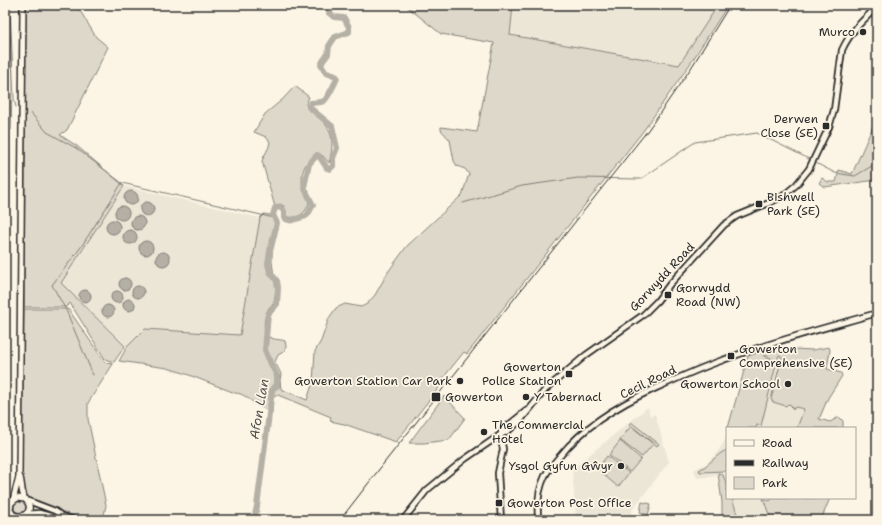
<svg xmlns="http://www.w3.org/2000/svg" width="882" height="525" viewBox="0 0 882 525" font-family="'Shantell Sans',sans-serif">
	<rect width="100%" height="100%" fill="#fcf5e5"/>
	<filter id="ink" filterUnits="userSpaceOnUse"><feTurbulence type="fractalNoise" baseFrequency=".025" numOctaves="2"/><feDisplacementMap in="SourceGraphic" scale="8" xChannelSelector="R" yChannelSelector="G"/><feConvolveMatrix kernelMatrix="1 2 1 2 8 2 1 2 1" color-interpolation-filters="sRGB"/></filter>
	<g filter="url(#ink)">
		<path fill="#ece6d7" d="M513,5H718L679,65L510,35Z
			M124,186L260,218L240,335L145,329L127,347L61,283Z
			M829,347L830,350L827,369L841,373L842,376L828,398L817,428H728L748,356L760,352L762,353L773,348L813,350Z
			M648,407L650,416L655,414L669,462L632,510V520H576L572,469Z
			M727,433V498H797L791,520H722V502L718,476L697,478L694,470L707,463L716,454L724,442Z"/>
		<path fill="#ded8ca" stroke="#84827a" d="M5,5C13,15 12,112 11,130L6,126L5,123Z
			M26,5H88L79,9L96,37L108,47L67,130L60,135L77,146L124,186L61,283L125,346L114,362L105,359L70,303L66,307H24Z
			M405,5H513L510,35L679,65L718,5H728L692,61L644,130L467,354L464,352L439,383L441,385L396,442L344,424L330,421L331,417L278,395L273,396L272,413L259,406L257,401L254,403C248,398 242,393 235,393L184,373L167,368L119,361L127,347L145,329L240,335L260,218L264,214L276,216C281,229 272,242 272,255C271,270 279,285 274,301C273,304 271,305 269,308C265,313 263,325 265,331C269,342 278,338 285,341L286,346L285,351L278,355L275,362L281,374L280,380L281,389L307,400L313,382L315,351L321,341L329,318L336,308L345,304L361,307L367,304L375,295L388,272L407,246L462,195L469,174L465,169L457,166L454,161L450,140L441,130V127L477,132L494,43L441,34Z
			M295,86L309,97L306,104C309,111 314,113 319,117C334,131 334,144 329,163L323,156L319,154C304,160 300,173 303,188C304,193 308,198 309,203C306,213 299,219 287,217L284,206L280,204L277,205L275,207L262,161C264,154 269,150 270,142L266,137L254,132L265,114L283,99Z
			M876,119L877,120V180L824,187L819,183L822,178L828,182H836L839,170L852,174Z
			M24,309H67L69,310L104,361L106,363L113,364L88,403V419L106,505L103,520H84L69,515L29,497C22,490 23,480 22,470Z
			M829,347L830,350L827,369L841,373L842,376L828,398L819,419L830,422L839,417L843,421V428H797L804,409L795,407L793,410L791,405L788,404L786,406L773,402L771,399L782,357L779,355L777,361L765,355L763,353L773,348L813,350Z
			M760,352L765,357L775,362L776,365L761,426L757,425L756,428H728L748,356Z
			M444,396L465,418L449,440L424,443H409Z
			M631,422L659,444L657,446L629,424Z
			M631,426L653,444L642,457L620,440Z
			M620,441L641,459L630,472L609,455Z
			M727,450L726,471L700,472L699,470C710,465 716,454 727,450Z
			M607,456L629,473L618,487L597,469Z
			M718,473L723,475L727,485V498H732L739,520H722V502Z
			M763,498L770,501L773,498H830L821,520H771Z
			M14 507a6 6 0 1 1 12 0a6 6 0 1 1-12 0Z
			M642,502L651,504L648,515L640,512Z"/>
		<path fill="#b4b0a5" stroke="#7d7b74" d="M124 198a7 7 0 1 1 14 0a7 7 0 1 1-14 0Z
			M140 209a7 7 0 1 1 14 0a7 7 0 1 1-14 0Z
			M115 213a7 7 0 1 1 14 0a7 7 0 1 1-14 0Z
			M131 223a7 7 0 1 1 14 0a7 7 0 1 1-14 0Z
			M106 227a7 7 0 1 1 14 0a7 7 0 1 1-14 0Z
			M123 237a7 7 0 1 1 14 0a7 7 0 1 1-14 0Z
			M139 248a7 7 0 1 1 14 0a7 7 0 1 1-14 0Z
			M156 259a7 7 0 1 1 14 0a7 7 0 1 1-14 0Z
			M119 284a6 6 0 1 1 12 0a6 6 0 1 1-12 0Z
			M132 292a6 6 0 1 1 12 0a6 6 0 1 1-12 0Z
			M79 296a6 6 0 1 1 12 0a6 6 0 1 1-12 0Z
			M111 297a6 6 0 1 1 12 0a6 6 0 1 1-12 0Z
			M123 305a6 6 0 1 1 12 0a6 6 0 1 1-12 0Z
			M102 311a6 6 0 1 1 12 0a6 6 0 1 1-12 0Z"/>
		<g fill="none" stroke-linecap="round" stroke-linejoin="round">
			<path stroke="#7d7b74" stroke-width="1" d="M8,5L10,7L14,99L16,107
				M30,112L47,132L76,148L122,183L274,218
				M814,162L835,173L855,176L877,163
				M463,203L522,186L578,178L641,179L695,142L757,133L811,160
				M93,375L66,310L52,285L81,247L122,183"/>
			<path stroke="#b4b0a5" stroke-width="6" d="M254,520L257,506L272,391L273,388L277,386V376L270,362L265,350L268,314L277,304L278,288L277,281L270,272L268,264L270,251L277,223L273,215L275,208L280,207L284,211V218C289,221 291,221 296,219C310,215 306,217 313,205L304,187L309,164L317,155L319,156L327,168L330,169L333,166V158L337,148L332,126L309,107L311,103C315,102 321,103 324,101C327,99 337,80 337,77L334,75L326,73L321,65L323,61L328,54L329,46L335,37L349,32V27L344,18L334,17L329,13L333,5"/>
			<g stroke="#2b2b2b" stroke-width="8">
				<path id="secondary" d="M501,433L505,428L526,411
					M500,435L503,449L498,473L501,520
					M26,500L55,511L62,516
					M5,502L12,501
					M27,514L39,513L54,517L62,516L75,520
					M403,520L427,490L465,459L500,435L508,431L520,421L545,390L586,355L643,315L657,301L670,284L724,225L737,216L769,203L783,196L796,185L809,169L829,127L834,110L842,50C850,32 863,20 877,7
					M538,520C537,504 538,490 545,476C549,468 555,462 560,456C585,425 620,404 656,388C678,378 700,368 723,360C773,341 825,328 877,313"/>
			</g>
			<g stroke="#2b2b2b" stroke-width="8">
				<path id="primary" d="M13,500L19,477L23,5
					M14,515C22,518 31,514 29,505C28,501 25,500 24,497C21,490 22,484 20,477
					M16,520L10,510L11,503L17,498L24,499"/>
			</g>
			<use href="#secondary" stroke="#fcf5e5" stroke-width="4.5"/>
			<use href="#primary" stroke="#fcf5e5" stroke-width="5"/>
			<path stroke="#2b2b2b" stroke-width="1" d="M340,520L384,463L648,130L691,68L730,5"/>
		</g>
	</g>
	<g fill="#2b2b2b" stroke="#fcf5e5" stroke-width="1.5">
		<circle cx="863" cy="32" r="4"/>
		<rect x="822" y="122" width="8" height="8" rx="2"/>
		<rect x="755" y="200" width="8" height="8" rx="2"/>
		<rect x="664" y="291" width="8" height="8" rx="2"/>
		<rect x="727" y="352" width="8" height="8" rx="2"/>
		<rect x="565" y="370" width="8" height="8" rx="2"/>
		<circle cx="460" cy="381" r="4"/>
		<circle cx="788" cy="384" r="4"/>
		<rect x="431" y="392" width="10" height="10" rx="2"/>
		<circle cx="526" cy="397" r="4"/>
		<circle cx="484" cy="432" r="4"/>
		<circle cx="621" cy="466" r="4"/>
		<rect x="495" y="499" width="8" height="8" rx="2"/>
	</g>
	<g text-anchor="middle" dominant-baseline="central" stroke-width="3.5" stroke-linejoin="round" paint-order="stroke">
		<g font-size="12" fill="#2b2b2b" stroke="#fcf5e5" text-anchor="start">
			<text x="855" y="32" text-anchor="end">Murco</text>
			<text x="818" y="119" text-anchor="end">Derwen<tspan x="818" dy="14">Close (SE)</tspan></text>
			<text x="767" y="197">Bishwell<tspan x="767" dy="14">Park (SE)</tspan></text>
			<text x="676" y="288">Gorwydd<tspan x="676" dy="14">Road (NW)</tspan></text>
			<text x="739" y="349">Gowerton<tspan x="739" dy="14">Comprehensive (SE)</tspan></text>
			<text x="561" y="367" text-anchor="end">Gowerton<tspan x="561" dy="14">Police Station</tspan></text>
			<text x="452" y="381" text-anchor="end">Gowerton Station Car Park</text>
			<text x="780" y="384" text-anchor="end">Gowerton School</text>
			<text x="445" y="397">Gowerton</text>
			<text x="534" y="397">Y Tabernacl</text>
			<text x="492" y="425">The Commercial<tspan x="492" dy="14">Hotel</tspan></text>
			<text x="613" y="466" text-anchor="end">Ysgol Gyfun Gŵyr</text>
			<text x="507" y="503">Gowerton Post Office</text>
		</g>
		<g font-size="12" fill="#2b2b2b" stroke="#fcf5e5">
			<text transform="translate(662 277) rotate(-47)">Gorwydd Road</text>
			<text transform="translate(648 382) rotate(-26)">Cecil Road</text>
		</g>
		<g font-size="13" font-style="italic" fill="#545350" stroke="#fcf5e5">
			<text transform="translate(259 409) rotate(-80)">Afon Llan</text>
		</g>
	</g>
	<rect width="882" height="525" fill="none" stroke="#fcf5e5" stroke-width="20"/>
	<rect x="10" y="10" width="862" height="505" fill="none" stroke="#2b2b2b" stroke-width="1.5" filter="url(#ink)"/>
	<rect x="726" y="427" width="130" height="72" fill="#fcf5e5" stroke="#a8a49b"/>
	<rect x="734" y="440" width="20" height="6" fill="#fcf5e5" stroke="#a8a49b"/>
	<text x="762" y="447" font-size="12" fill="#2b2b2b">Road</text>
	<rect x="734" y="460" width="20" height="6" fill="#2b2b2b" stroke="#a8a49b"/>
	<text x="762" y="467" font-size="12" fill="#2b2b2b">Railway</text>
	<rect x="734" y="477" width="20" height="12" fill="#ded8ca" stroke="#a8a49b"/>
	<text x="762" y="487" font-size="12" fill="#2b2b2b">Park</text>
</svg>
